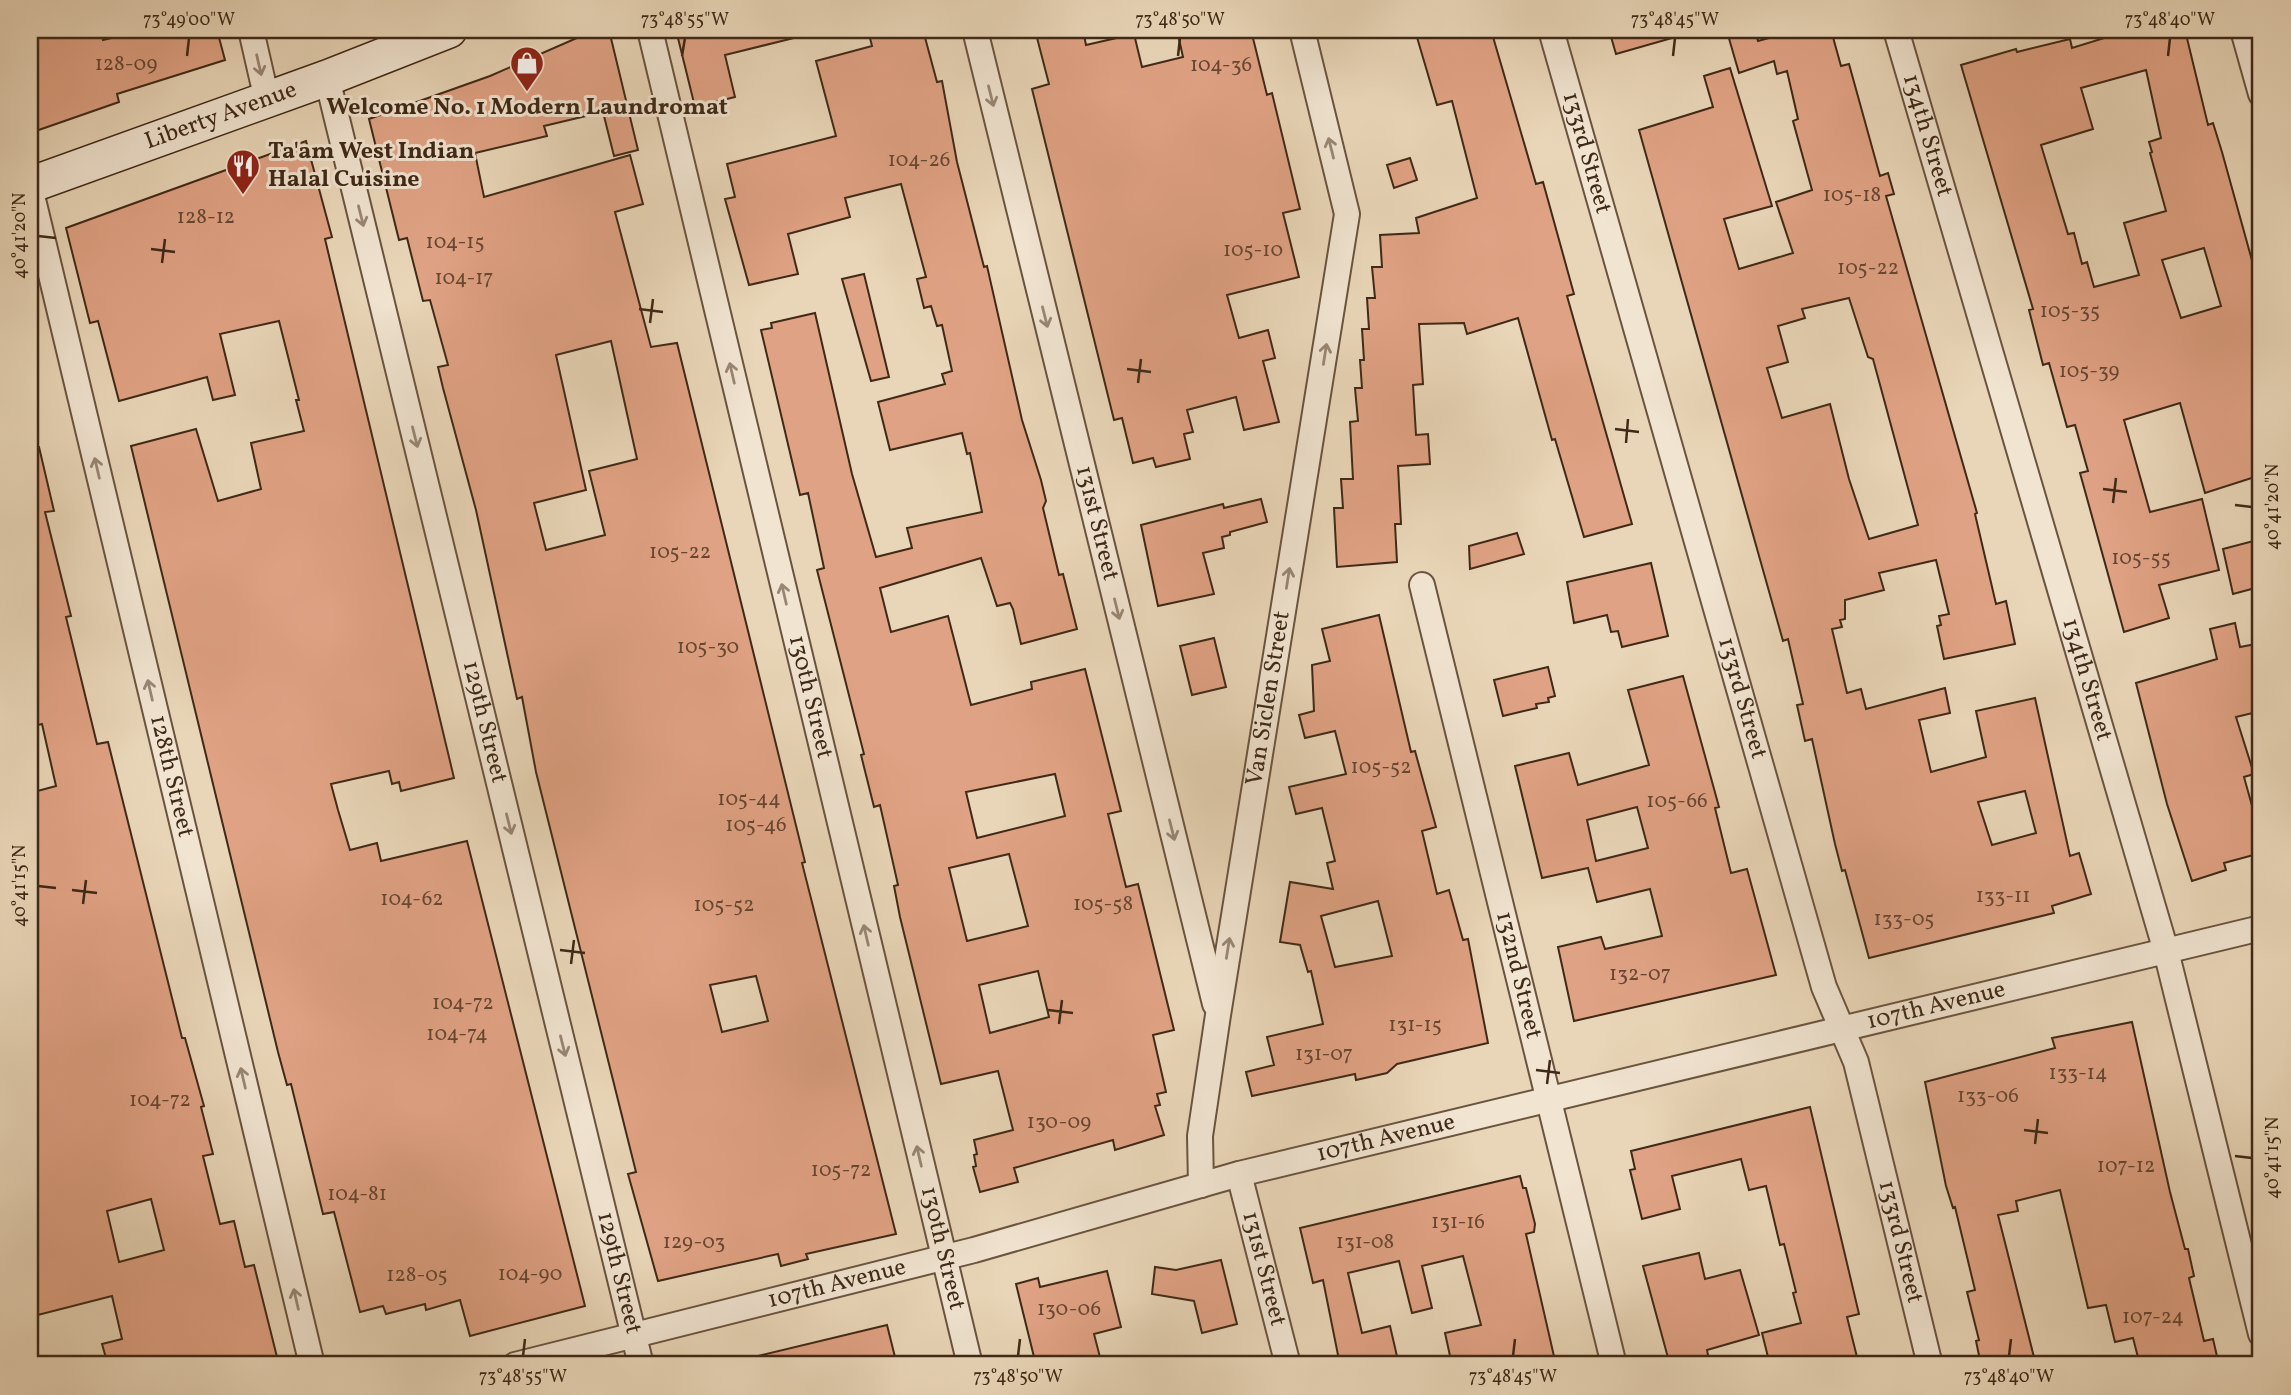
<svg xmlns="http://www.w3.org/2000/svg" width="2291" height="1395" viewBox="0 0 2291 1395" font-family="Vollkorn,serif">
	<rect width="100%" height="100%" fill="#e9d6b8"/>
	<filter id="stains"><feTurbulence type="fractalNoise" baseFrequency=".00286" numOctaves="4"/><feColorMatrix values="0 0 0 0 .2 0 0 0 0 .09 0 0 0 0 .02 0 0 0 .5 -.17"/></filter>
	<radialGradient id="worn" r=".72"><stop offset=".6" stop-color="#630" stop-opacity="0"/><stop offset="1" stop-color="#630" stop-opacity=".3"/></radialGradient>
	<path fill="#e0a284" stroke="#3f2917" stroke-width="2" fill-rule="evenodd" d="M30,30H101L103,40L145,30H217L225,60L117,94L119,102L30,133Z
		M595,30H609L638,150L614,156L603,112L544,126L547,136L475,153L484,197L630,155L643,204L615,212L651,347L677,343L805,862L802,863L896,1234L806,1254L808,1259L781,1266L778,1254L658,1281L628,1174L636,1172L536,772L522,697L517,699L476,510L443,388L438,367L448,365L430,300L423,301L407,238L399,240L369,119L490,76ZM611,341L637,459L589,471L605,535L546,550L534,503L586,490L556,355ZM756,976L768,1021L722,1032L710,985Z
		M676,30H793L794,38L725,55L735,97L695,107Z
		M868,30H923L937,82L942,81L957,162L984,267L987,266L1022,420L1041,480L1046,501L1043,508L1059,575L1063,574L1077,629L1021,644L1013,609L1010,603L997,606L981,558L880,588L891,632L948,616L971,705L1032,689L1031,682L1085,669L1121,811L1108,814L1126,887L1138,884L1174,1030L1153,1035L1166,1092L1157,1094L1160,1105L1155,1106L1164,1135L1115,1150L1113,1140L1014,1168L1018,1182L980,1192L973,1167L976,1166L974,1155L977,1154L974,1140L1013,1130L998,1071L941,1084L900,917L894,886L898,885L880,805L874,807L861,755L864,754L817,570L824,568L808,493L800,495L761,330L772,328L771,323L815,313L852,474L876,557L912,548L907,528L982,512L970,453L967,454L962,433L890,450L878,402L945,384L942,374L952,371L942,325L937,326L931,306L924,308L917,279L926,277L901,184L845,198L850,217L788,234L798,274L749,285L725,199L735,197L727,164L836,136L816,61L872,46ZM1055,774L1065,816L977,838L966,792ZM1009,854L1028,926L967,941L949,868ZM1038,971L1049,1017L990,1033L979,985Z
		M1035,30H1083L1086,45L1134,34L1142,67L1183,57L1177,30H1251L1267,95L1272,93L1300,209L1283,213L1299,277L1227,295L1239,338L1268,330L1275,358L1263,361L1279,422L1244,430L1236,397L1187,410L1193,432L1184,434L1190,459L1156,467L1153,458L1133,463L1122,418L1114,420L1032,89L1049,84Z
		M1428,30H1491L1536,184L1543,182L1574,294L1567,296L1632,524L1584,537L1555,439L1552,440L1518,318L1467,334L1464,323L1419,324L1423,384L1413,385L1416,435L1428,434L1430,464L1398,466L1401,524H1395L1397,562L1337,567L1334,508H1343L1341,479H1353L1350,422L1358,421L1355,388H1362L1360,360H1364L1362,329H1369L1367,298H1375L1372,267H1382L1380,235L1419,233L1416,218L1477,198L1452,101L1437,105L1416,34Z
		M1609,30H1678L1679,36L1616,54Z
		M1748,30H1755L1758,41L1798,30H1831L1841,66L1849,64L1880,176L1888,173L1894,194L1886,196L1977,513L1975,514L1996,604L2006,601L2015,644L1944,659L1937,626L1941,625L1939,616L1949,614L1936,560L1879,573L1884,590L1845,600V619L1840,620L1842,627L1832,629L1847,693L1861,689L1866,709L1945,688L1950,713L1919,720L1931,772L1986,757L1976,711L2035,698L2070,856L2079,853L2091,894L2052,906L2054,913L1869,958L1845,870L1842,871L1835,844L1812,739L1805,741L1797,705L1803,704L1788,639L1783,641L1639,130L1713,107L1704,76L1730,68L1772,206L1724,219L1739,269L1793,253L1776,202L1812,190L1793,121L1798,119L1787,71L1777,74L1774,61L1739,73L1728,35ZM1849,298L1868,357L1873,359L1918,525L1869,539L1849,479L1830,404L1782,418L1767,368L1788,362L1778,326L1805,318L1802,309ZM2025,791L2036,833L1992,845L1978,802Z
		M2130,30H2185L2208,125L2213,123L2222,152L2261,293V475L2205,493L2180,403L2124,420L2150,512L2202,499L2219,570L2159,585L2169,618L2124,632L2080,473L2088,471L2075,425L2067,427L2049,363L2043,365L2029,310L2033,309L1961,65L2016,49L2017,52L2070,39L2072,48ZM2146,70L2161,138L2149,142L2152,152L2150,153L2166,211L2124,223L2139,275L2094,287L2087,262L2082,264L2074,233L2068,234L2041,145L2093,129L2081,88ZM2204,248L2221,306L2181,318L2162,260Z
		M306,141L332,237L325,239L454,778L401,791L399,782L392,784L389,771L331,784L338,810L350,850L377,843L381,861L467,841L585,1306L470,1336L460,1300L426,1310L425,1304L386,1314L383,1306L360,1312L334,1212L323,1214L291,1084L287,1085L278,1052L131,446L196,429L218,501L261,489L251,443L304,431L296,400H299L279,321L220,334L235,395L213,400L207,377L119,401L98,321L90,323L66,228Z
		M1410,158L1417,180L1394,188L1387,165Z
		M864,274L889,377L871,381L842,279Z
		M39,447L54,511L45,512L71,616L66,617L97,744L108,742L182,1038H185L204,1106L201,1107L213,1154L203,1156L220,1224L234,1221L245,1267L254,1265L279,1365H108L102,1344L122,1339L112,1296L30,1317V793L56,786L42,724L34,726L30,709V448ZM151,1199L164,1250L119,1262L107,1211Z
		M1261,499L1267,522L1230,532V535L1222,537L1224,548L1203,553L1214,594L1158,606L1141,525L1223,504L1224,508Z
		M1517,533L1524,554L1470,569L1469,546Z
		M2261,539V570L2255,571L2259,587L2233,594L2223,549Z
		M1651,563L1668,636L1622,647L1618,631L1611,632L1607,615L1574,623L1567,582Z
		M1379,615L1411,752L1415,751L1436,827L1422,831L1437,894L1449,890L1463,940L1468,939L1488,1043L1397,1064L1387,1073L1356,1080L1355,1074L1252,1096L1246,1072L1274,1065L1267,1037L1323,1024L1311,971L1308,972L1300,945L1280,942L1290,882L1333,889L1327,863L1335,861L1322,808L1296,814L1289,787L1346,774L1335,731L1305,738L1299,715L1314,711L1312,665L1330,661L1322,629ZM1378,901L1392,956L1335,967L1321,916Z
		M2235,623L2240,647L2261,643V665L2252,667L2261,711L2236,717L2254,774L2244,777L2261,838V853L2224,863L2226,870L2192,881L2167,804L2136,683L2217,659L2210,629Z
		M1214,638L1226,687L1192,695L1180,646Z
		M1548,667L1555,696L1548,698L1549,702L1536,704L1537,708L1503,716L1494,680Z
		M1683,676L1719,807L1715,808L1731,873L1747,869L1776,975L1574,1021L1558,947L1601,937L1605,949L1662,936L1650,889L1597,902L1588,868L1542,878L1515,766L1569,753L1578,785L1649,765L1628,690ZM1637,807L1648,848L1596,861L1587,820Z
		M2132,1022L2170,1192L2185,1249H2188L2194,1276L2189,1278L2204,1341L2213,1339L2219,1365H2140L2133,1338L2115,1342L2106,1305L2088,1308L2060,1190L2016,1201L2018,1211L1998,1215L2036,1365H1981L1976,1341L1979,1340L1967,1292L1975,1290L1955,1207L1953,1208L1946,1186L1925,1082L2055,1048L2052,1038Z
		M1810,1107L1859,1314L1847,1317L1859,1365H1770L1762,1333L1801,1323L1793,1293L1796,1292L1784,1244L1780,1245L1766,1186L1749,1190L1741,1159L1672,1176L1680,1209L1642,1219L1630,1170L1635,1169L1631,1151Z
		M1520,1176L1523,1188H1526L1535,1224L1534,1232L1526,1234L1556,1365H1452L1445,1333L1481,1325L1463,1256L1422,1266L1432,1308L1412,1313L1399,1261L1348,1273L1362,1333L1390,1326L1399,1365H1340L1323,1280L1313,1283L1300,1228Z
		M1699,1253L1705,1279L1740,1270L1759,1335L1707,1350L1710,1365H1670L1643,1266Z
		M1221,1260L1237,1324L1202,1333L1194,1301L1152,1294L1155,1267L1176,1270Z
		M1107,1271L1121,1327L1094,1334L1102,1365H1051L1049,1357L1035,1361L1016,1284L1038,1278L1040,1287Z
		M887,1325L897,1365H759L758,1356Z"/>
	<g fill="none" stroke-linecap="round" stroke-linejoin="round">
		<g stroke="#6a543f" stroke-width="28">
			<g id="street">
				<path d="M251,30L267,100"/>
				<path id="s1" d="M650,30L970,1365"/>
				<path id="s2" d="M975,30L1215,1004"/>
				<path id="s3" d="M1551,30L1824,987L1856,1062L1930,1365"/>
				<path id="s4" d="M1896,30L2166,951L2261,1334"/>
				<path d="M2243,30L2261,94"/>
				<path id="s5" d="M327,78L641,1365"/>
				<path id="s6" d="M30,187L312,1365"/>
				<path id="s7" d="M1422,585L1614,1365"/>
				<path id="s8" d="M1239,1174L1288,1365"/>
				<path id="s9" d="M1201,1185L1200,1136L1218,1015L1347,214L1302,30"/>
				<path id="s10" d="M515,1365L974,1250L1239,1174L2261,928"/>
			</g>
		</g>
		<g stroke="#3f2917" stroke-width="38">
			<g id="secondary">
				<path id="s11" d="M30,185L327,78L449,30"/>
			</g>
		</g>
		<use href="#street" stroke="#f1e4d1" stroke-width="24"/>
		<use href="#secondary" stroke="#f1e4d1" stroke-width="35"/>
	</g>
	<defs><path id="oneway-shaft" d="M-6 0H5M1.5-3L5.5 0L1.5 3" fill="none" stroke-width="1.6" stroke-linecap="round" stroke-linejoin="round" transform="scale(1.75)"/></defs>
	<g stroke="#988674">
		<use href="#oneway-shaft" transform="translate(259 65) rotate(77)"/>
		<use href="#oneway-shaft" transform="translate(991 96) rotate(76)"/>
		<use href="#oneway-shaft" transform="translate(1331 148) rotate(-104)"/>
		<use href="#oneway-shaft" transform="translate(361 216) rotate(76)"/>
		<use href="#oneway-shaft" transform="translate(1045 317) rotate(76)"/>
		<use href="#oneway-shaft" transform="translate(1325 354) rotate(-81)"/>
		<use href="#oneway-shaft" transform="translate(732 373) rotate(-103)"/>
		<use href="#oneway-shaft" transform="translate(415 437) rotate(76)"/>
		<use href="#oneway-shaft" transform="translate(97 468) rotate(-103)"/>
		<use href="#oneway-shaft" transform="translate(1288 578) rotate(-81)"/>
		<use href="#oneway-shaft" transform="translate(784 594) rotate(-103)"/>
		<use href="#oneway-shaft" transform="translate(1117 609) rotate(76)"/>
		<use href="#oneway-shaft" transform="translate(150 690) rotate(-103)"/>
		<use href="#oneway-shaft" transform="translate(509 824) rotate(76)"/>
		<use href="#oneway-shaft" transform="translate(1172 830) rotate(76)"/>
		<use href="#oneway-shaft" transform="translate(866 935) rotate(-103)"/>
		<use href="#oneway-shaft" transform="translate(1228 948) rotate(-81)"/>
		<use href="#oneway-shaft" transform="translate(563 1046) rotate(76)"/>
		<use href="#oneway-shaft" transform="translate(243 1078) rotate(-103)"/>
		<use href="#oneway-shaft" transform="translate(919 1156) rotate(-103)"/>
		<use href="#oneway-shaft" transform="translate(296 1299) rotate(-103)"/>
	</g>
	<path fill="none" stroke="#3f2917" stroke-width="2.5" d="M187,56L189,38M682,56L685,38M1178,56L1180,38M1673,56L1675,38M2168,56L2170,38M38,236L56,238M151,249L175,252M162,263L165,239M639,309L663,312M650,323L653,299M1127,369L1151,372M1138,383L1141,359M1615,429L1639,432M1626,443L1628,419M2103,489L2127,492M2113,503L2116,478M2235,505L2252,507M38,886L56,888M72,890L97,893M83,904L86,880M560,950L585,953M571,964L574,940M1048,1010L1073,1013M1059,1024L1062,1000M1536,1070L1560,1073M1547,1084L1550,1060M2024,1130L2048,1133M2035,1144L2038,1119M2235,1156L2252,1158M523,1356L525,1339M1018,1356L1020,1339M1513,1356L1515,1339M2009,1356L2011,1339"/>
	<defs>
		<g id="shop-pin" transform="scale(1.75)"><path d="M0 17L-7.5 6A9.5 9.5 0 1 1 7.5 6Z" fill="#8f2418" stroke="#f1e4d1"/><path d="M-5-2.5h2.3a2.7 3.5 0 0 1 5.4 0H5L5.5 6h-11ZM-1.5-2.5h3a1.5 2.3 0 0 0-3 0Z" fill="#fff"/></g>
		<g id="restaurant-pin" transform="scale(1.75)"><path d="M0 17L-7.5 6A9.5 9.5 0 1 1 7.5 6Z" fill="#8f2418" stroke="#f1e4d1"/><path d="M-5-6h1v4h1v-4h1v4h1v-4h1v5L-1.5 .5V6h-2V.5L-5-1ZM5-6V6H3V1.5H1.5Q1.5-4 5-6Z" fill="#fff"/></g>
	</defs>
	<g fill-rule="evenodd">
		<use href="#shop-pin" x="527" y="63"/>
		<use href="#restaurant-pin" x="243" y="166"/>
	</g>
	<g text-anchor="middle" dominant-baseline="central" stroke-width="6" stroke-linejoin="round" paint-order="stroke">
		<g font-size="21" fill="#674732">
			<text x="126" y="64">128-09</text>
			<text x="1221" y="65">104-36</text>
			<text x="919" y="160">104-26</text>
			<text x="1852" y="195">105-18</text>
			<text x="206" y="217">128-12</text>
			<text x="455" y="242">104-15</text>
			<text x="1253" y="250">105-10</text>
			<text x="1868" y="268">105-22</text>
			<text x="464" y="278">104-17</text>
			<text x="2070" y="311">105-35</text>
			<text x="2089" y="371">105-39</text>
			<text x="680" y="552">105-22</text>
			<text x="2141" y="558">105-55</text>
			<text x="708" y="647">105-30</text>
			<text x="1381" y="767">105-52</text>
			<text x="749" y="799">105-44</text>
			<text x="1677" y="801">105-66</text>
			<text x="756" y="825">105-46</text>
			<text x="2003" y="896">133-11</text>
			<text x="412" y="899">104-62</text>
			<text x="1103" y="904">105-58</text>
			<text x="724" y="905">105-52</text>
			<text x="1904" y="919">133-05</text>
			<text x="1640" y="974">132-07</text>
			<text x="463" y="1003">104-72</text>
			<text x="1415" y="1025">131-15</text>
			<text x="457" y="1034">104-74</text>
			<text x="1324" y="1054">131-07</text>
			<text x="2078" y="1073">133-14</text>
			<text x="1988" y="1096">133-06</text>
			<text x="160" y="1100">104-72</text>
			<text x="1059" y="1122">130-09</text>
			<text x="2126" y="1166">107-12</text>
			<text x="841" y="1170">105-72</text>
			<text x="357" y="1194">104-81</text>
			<text x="1458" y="1222">131-16</text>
			<text x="694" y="1242">129-03</text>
			<text x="1365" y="1242">131-08</text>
			<text x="530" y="1274">104-90</text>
			<text x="417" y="1275">128-05</text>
			<text x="1069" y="1309">130-06</text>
			<text x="2153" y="1317">107-24</text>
		</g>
		<g font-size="24" font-weight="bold" fill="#3f2917" stroke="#f1e4d1">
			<text x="527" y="108">Welcome No. 1 Modern Laundromat</text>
			<text x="268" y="152" text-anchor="start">Ta'am West Indian<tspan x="268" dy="28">Halal Cuisine</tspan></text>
		</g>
		<g font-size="24" fill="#3f2917" stroke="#f1e4d1">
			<text stroke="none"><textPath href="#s11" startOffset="203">Liberty Avenue</textPath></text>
			<text stroke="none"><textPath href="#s4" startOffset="110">134th Street</textPath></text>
			<text stroke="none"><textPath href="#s3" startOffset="128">133rd Street</textPath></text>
			<text stroke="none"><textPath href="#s2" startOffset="508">131st Street</textPath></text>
			<text stroke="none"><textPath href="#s4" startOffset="677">134th Street</textPath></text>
			<text stroke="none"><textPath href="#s1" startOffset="686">130th Street</textPath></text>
			<text stroke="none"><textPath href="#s3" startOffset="695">133rd Street</textPath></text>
			<text stroke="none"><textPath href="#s9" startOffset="492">Van Siclen Street</textPath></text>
			<text stroke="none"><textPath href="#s5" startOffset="663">129th Street</textPath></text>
			<text stroke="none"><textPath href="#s6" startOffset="606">128th Street</textPath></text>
			<text stroke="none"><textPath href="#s7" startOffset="402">132nd Street</textPath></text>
			<text stroke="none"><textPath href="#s10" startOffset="1466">107th Avenue</textPath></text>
			<text stroke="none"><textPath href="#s10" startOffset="900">107th Avenue</textPath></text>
			<text stroke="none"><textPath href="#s3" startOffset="1262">133rd Street</textPath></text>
			<text stroke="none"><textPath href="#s1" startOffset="1253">130th Street</textPath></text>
			<text stroke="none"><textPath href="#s8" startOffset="98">131st Street</textPath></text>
			<text stroke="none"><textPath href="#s5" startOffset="1230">129th Street</textPath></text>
			<text stroke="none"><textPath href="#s10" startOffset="332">107th Avenue</textPath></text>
		</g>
	</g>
	<rect width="2291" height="1395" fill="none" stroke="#e9d6b8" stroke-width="77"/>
	<rect x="38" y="38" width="2214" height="1318" fill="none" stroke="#3f2917" stroke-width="2.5"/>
	<g font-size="18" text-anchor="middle" fill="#3f2917">
		<text x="189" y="25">73°49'00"W</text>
		<text x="685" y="25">73°48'55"W</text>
		<text x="1180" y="25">73°48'50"W</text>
		<text x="1675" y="25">73°48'45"W</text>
		<text x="2170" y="25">73°48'40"W</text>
		<text transform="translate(19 236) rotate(-90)" y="6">40°41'20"N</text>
		<text transform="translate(2272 507) rotate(-90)" y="6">40°41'20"N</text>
		<text transform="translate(19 886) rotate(-90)" y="6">40°41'15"N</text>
		<text transform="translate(2272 1158) rotate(-90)" y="6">40°41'15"N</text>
		<text x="523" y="1382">73°48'55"W</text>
		<text x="1018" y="1382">73°48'50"W</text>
		<text x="1513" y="1382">73°48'45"W</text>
		<text x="2009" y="1382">73°48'40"W</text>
	</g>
	<rect width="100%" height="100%" filter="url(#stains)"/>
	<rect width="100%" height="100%" fill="url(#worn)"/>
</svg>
